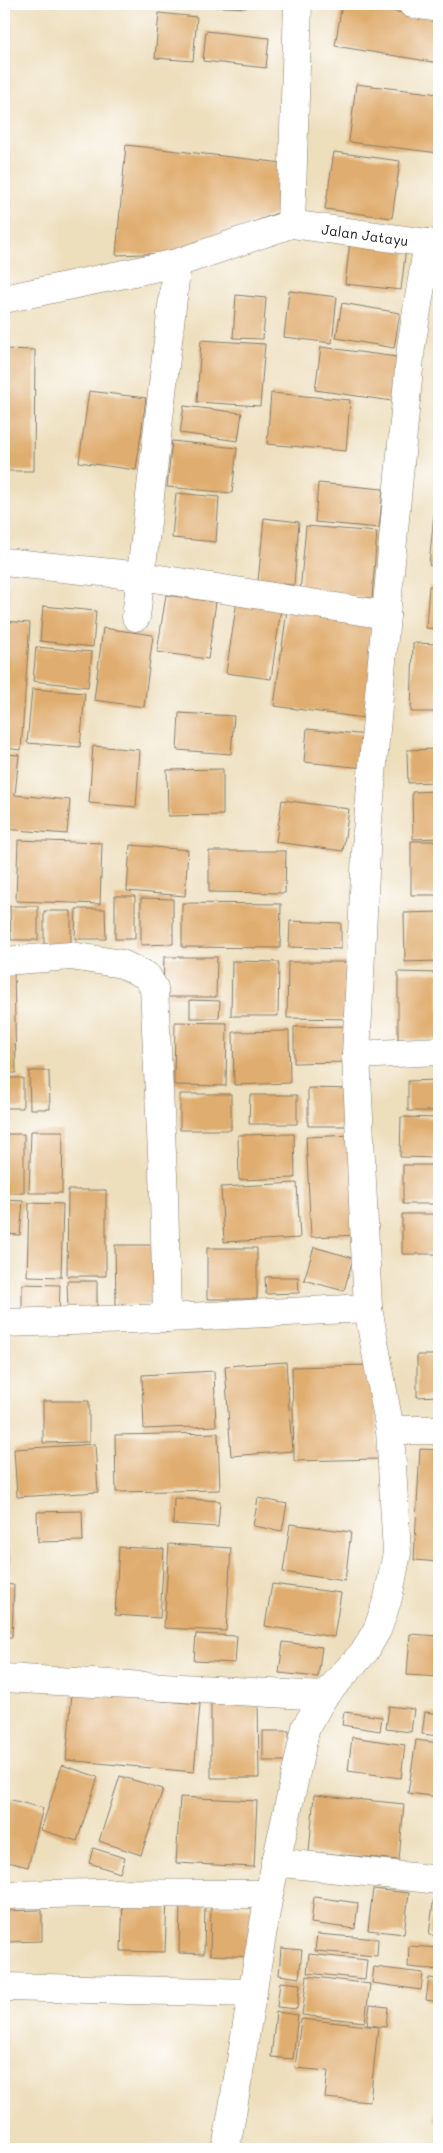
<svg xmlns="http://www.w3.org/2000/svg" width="443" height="2153" viewBox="0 0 443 2153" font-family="Mali,sans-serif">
	<rect width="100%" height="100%" fill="#fff"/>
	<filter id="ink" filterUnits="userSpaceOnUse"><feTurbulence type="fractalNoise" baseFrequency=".02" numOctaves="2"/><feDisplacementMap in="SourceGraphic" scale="10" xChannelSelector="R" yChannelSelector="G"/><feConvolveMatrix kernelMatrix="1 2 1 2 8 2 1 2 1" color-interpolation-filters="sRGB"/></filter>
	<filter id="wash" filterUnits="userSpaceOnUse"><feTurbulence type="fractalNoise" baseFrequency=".0096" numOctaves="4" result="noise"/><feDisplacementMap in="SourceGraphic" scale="20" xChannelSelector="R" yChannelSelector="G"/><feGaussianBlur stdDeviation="1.12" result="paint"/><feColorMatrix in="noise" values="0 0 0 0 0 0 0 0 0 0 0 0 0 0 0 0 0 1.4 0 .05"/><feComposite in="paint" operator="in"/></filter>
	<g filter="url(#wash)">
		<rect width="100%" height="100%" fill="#eddebc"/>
		<g id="blocks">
			<path fill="#e0ad6f" d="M180,4H246V8L180,5Z
				M342,4L439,18V63L335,46Z
				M159,13L197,17L193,61L155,58Z
				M206,31L269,38L266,68L203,61Z
				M356,84L439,94V153L349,142Z
				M126,145L283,163L288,209L173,253L116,255Z
				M334,152L400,161L392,218L325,209Z
				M350,241L406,247L401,290L345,284Z
				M289,291L337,297L332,343L284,337Z
				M236,295L266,298L263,339L233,338Z
				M342,303L400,313L394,348L336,338Z
				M201,340L265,344L260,406L197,402Z
				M321,347L397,357L392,401L315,390Z
				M4,349L35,350L34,471H4Z
				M89,391L146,398L136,470L79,462Z
				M271,393L350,400L346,451L267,444Z
				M184,406L242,413L238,441L180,433Z
				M172,441L237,448L232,493L167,487Z
				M318,483L383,489L379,528L315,522Z
				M176,493L219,497L216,542L172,538Z
				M434,514L439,515V566L429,565Z
				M264,518L299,522L294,585L258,582Z
				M306,526L377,532L372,598L300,592Z
				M429,586L439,587V629L426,628Z
				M166,595L216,602L208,659L157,652Z
				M237,601L281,608L271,679L226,673Z
				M43,606L96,611L93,647L40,641Z
				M287,610L377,621L364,718L274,706Z
				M4,621L30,623L21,750L4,748Z
				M103,628L153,635L144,707L94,700Z
				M413,643L439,644V712H411Z
				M36,647L92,652L88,687L33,681Z
				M32,689L85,693L80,747L27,743Z
				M179,713L234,716L231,754L177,750Z
				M307,729L368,735L365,768L304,762Z
				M93,746L140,750L136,807L89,803Z
				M439,749V782L408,783L407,750Z
				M4,754L19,755L15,795L70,800L67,834L4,829Z
				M223,769V815L168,816L167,770Z
				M439,791V838L413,839L412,792Z
				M282,800L349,809L343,851L276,842Z
				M18,840L102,843L100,904L16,901Z
				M411,841H439V895H411Z
				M4,842H8L5,865H4Z
				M130,845L188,850L185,896L127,891Z
				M209,851H286L285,893L209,892Z
				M115,896H135V939H115Z
				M141,898L173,899V944L141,945Z
				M182,903L281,904L280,948L182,947Z
				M10,906H38V940H11Z
				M76,909H105L106,939H75Z
				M44,911H71V944H44Z
				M439,912V961L405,962L404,913Z
				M290,921L341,923V949L289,947Z
				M164,957H217L216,997H163Z
				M232,961L279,962L278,1016H231Z
				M288,962H355V1019L287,1018Z
				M14,967L16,1073H4V968Z
				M398,972L439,973V1039H398Z
				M190,1000L220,1001L219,1018H190Z
				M175,1022L227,1023L226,1086L174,1085Z
				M351,1026V1062L294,1063V1027Z
				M289,1031L290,1083L234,1085L233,1032Z
				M29,1071H49L50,1109H30Z
				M4,1078H23V1108H4Z
				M439,1080V1111H408V1081Z
				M308,1088L354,1089V1126H308Z
				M180,1094H231V1130H180Z
				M250,1095H297V1124H249Z
				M401,1117L439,1118V1158L400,1157Z
				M31,1131H63L62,1193H29Z
				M4,1134H24V1193H4Z
				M294,1134L295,1178L239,1180L238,1135Z
				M354,1135L359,1235L311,1237L306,1137Z
				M403,1165H439V1204H403Z
				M297,1183L300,1238L224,1242L221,1187Z
				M68,1190H106V1276H67Z
				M4,1200L23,1201L20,1235L4,1234Z
				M29,1203L63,1204L61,1277L27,1276Z
				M402,1214H439V1254H402Z
				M115,1245H160V1305H116Z
				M314,1247L353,1258L344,1291L304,1280Z
				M207,1248H257V1299H207Z
				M265,1277H298L299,1293L266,1294Z
				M67,1281H97V1313H68Z
				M22,1284L60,1285L59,1316H22Z
				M417,1355H439V1396L417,1397Z
				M286,1362L292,1451L231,1456L225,1366Z
				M371,1365L379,1459L294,1461L292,1367Z
				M214,1371L216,1426L144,1429L142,1375Z
				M43,1401H89V1442L43,1443Z
				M218,1433L220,1490L116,1492L115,1435Z
				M95,1444L98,1492L17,1497L14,1449Z
				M420,1449L439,1450V1562L414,1560Z
				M174,1498L220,1501L218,1527L173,1524Z
				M258,1498L287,1504L282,1531L253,1526Z
				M82,1511L83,1541L38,1542L37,1512Z
				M290,1524L351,1532L345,1581L283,1572Z
				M169,1544L231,1548L226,1631L164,1628Z
				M4,1547H8L6,1578H4Z
				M119,1547L164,1549L160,1618L115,1615Z
				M4,1584L14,1585L12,1637H4Z
				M272,1584L341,1593L334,1637L265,1626Z
				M196,1634L237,1636L235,1663L194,1661Z
				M410,1634L439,1636V1677L407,1675Z
				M283,1642L322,1647L318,1677L279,1673Z
				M72,1693L200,1704L194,1772L66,1760Z
				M211,1699H258L259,1778H211Z
				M389,1706L414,1709L411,1732L386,1729Z
				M344,1712L382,1717L380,1731L342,1725Z
				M425,1712L439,1714V1736L422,1734Z
				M263,1731H289V1761H263Z
				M352,1737L405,1745L401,1778L348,1771Z
				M416,1740L439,1743V1797L408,1793Z
				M62,1765L98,1777L77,1841L41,1830Z
				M120,1776L163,1789L141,1855L99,1841Z
				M314,1795L404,1804L399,1860L309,1852Z
				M180,1797L257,1801L254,1867L176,1863Z
				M4,1798L43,1808L28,1867L4,1861Z
				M93,1848L125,1858L120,1873L89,1863Z
				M373,1889L409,1893L404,1934L368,1930Z
				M123,1896L167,1897L165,1952L121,1951Z
				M434,1896L439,1897V1936L429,1935Z
				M314,1897L358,1903L355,1929L311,1923Z
				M180,1903L205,1904L204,1954L179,1953Z
				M211,1906L257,1908L256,1957L210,1955Z
				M42,1910V1941L4,1942V1911Z
				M317,1934L378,1939L377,1956L315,1951Z
				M409,1946L439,1948V1970L408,1967Z
				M281,1948L302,1950L299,1978L279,1975Z
				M309,1954L367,1960L365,1979L307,1973Z
				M374,1967L423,1973L421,1990L372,1983Z
				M307,1976L370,1984L365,2022L302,2015Z
				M429,1978L439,1979V2002L426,2000Z
				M280,1982L300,1984L297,2009L277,2007Z
				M370,2005L388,2007L386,2027L367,2025Z
				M276,2012L298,2015L293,2059L271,2057Z
				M301,2019L378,2027L370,2102L325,2098L328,2071L295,2068Z
				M438,2089H439V2121H434Z"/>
		</g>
	</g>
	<g filter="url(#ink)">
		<use href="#blocks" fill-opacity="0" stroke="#847d6c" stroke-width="1"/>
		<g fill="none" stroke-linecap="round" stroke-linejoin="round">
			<g stroke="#847d6c" stroke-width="29">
				<g id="street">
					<path d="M412,4L439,8"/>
					<path d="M291,224L298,4"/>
					<path id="s1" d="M4,299L177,263L291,224L428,243L439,246"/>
					<path d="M4,562L141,576L386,615"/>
					<path d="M136,617L177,263"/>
					<path d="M4,961L71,956L122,964L147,976L154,988L164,1195L167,1318"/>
					<path d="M356,1055L439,1051"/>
					<path d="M4,1323L167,1318L368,1308"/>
					<path d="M390,1430H439"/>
					<path d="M4,1678L324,1696"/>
					<path d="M275,1862L439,1880"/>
					<path d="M4,1895L95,1893L269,1894"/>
					<path d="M4,1987L253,1993"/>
					<path d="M226,2149L269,1894L306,1727L324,1696L365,1651L378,1628L388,1598L397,1553L390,1430L368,1308L356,1055L367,832L386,615L411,347L428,243"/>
				</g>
			</g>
			<use href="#street" stroke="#fff" stroke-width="28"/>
		</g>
	</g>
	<g text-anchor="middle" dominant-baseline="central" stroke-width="4" stroke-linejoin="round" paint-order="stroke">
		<g font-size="14" fill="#1c1c1c" stroke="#fff">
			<text stroke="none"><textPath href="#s1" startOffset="372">Jalan Jatayu</textPath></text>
		</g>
	</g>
	<rect width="443" height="2153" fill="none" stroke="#fff" stroke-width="20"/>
</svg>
